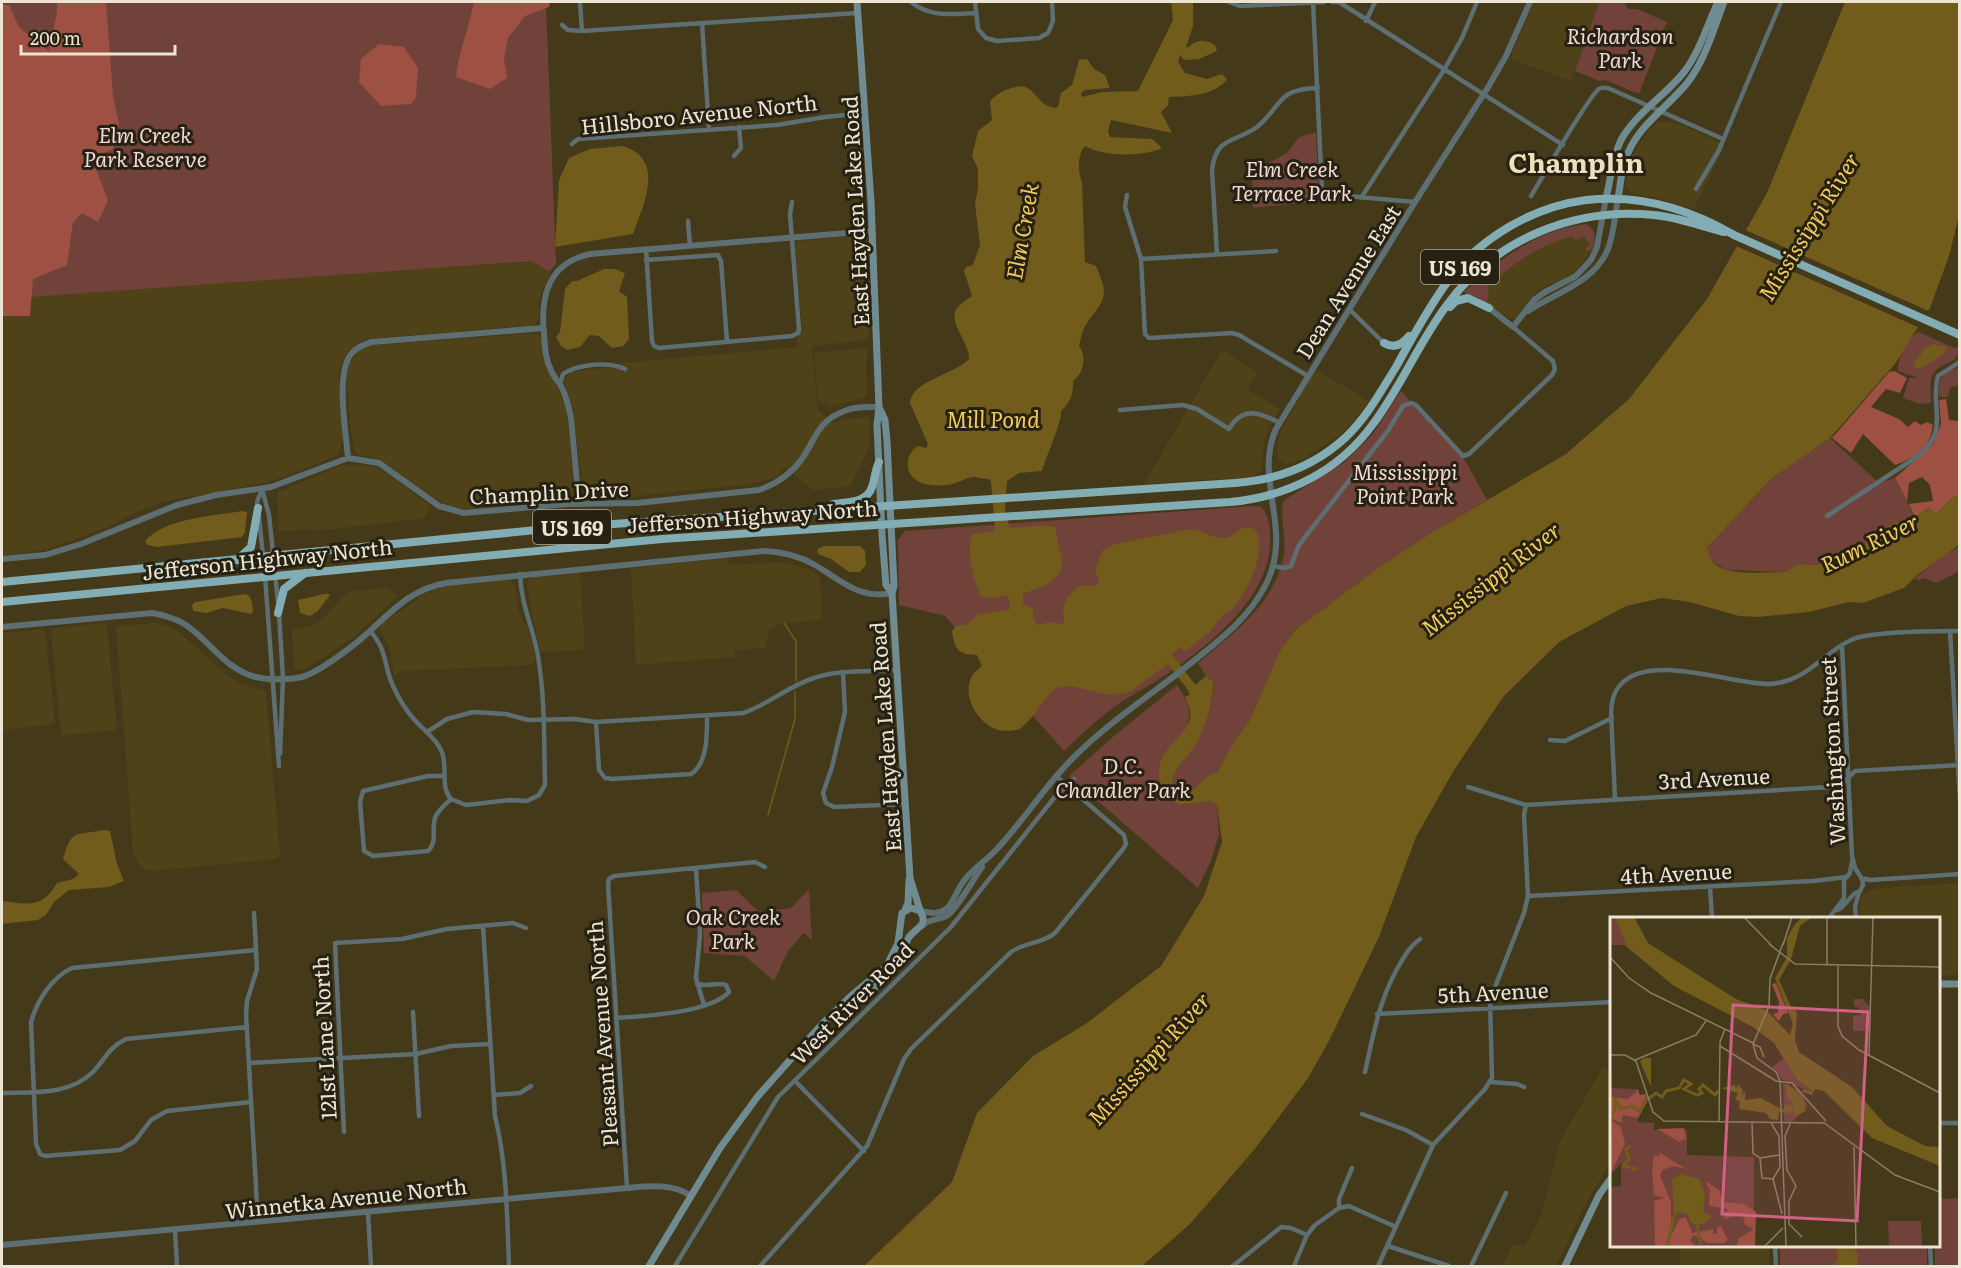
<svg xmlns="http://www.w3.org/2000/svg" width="1961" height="1268" viewBox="0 0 1961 1268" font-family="Literata,serif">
	<rect width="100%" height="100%" fill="#443919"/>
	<path fill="#4f4219" d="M1534,2H1599L1571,81L1510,59Z
		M1664,121L1684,126L1725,145L1694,209L1653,197L1633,194L1625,187L1631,157L1649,130L1658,122Z
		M1586,224L1594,230L1595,242L1593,248L1578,268L1560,281L1549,284L1537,291L1515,319L1509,318L1477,297L1464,292L1481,276L1511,253L1543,237Z
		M860,236L864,238L869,337L867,340L812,346L818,410L833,423L846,419L869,417L870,445L851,486L813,490L785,467L778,475L770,479L747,485L651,494L624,499L584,498L573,409L564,382L571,372L621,366V363L798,347L797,338L802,328L795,245L799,241Z
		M532,261L551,274L542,290L539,302V319L533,325L377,338L363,340L348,351L340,365L339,376L343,434L340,451L337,456L269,482L166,501L134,513L107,527L49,549L2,556V316H30L33,279L352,273Z
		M536,333L541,337L547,369L564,400L567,412L574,498L569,500L472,509L457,508L445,504L430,495L388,465L374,458L358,455L355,452L351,433L346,374L350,362L358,352L367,347L377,345Z
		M866,348L868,353L866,365L867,394L864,398L835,405L829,408L818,399L814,353Z
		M1222,350L1257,372L1248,390L1280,409L1267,433L1264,445L1262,469L1254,477L1144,484Z
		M1315,369L1369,401L1351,424L1338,436L1303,459L1285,465L1278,459V442L1282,429Z
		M341,465L373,466L385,472L431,507L425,518L334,529L279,531L277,493Z
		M728,558L729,565L785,562L810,570L820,577L822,619L777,625L769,631L765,648L734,650L735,657L636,665L631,568Z
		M580,572L585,650L540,652L527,587L528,580L532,577Z
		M510,579L515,585L518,610L528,629L536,660L531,665L402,671L394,676L389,646L380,631V627L383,623L429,591L450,585Z
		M388,587L398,596L354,637L306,668L297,670L294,668L292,629L309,627L320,621L348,592Z
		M101,623L107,626L117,730L61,736L51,629Z
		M156,623L173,628L185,637L228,676L244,685L266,691L280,856L276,859L150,871L139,866L133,851L116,626Z
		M45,629L55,724L2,730V633Z
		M1959,883V975L1939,976L1938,918H1860L1859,902H1861V896L1870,891L1882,888Z
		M1603,1067L1611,1072V1162L1587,1201L1556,1266H1502L1513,1244L1525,1247L1542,1213L1560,1141Z
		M1679,1246H1769V1266H1680Z"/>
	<path fill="#70423a" d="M2,2H546L556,264L549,272L532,261L2,299Z
		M1599,2H1624L1628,9H1637L1667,22L1639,94L1605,80L1599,81L1575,71Z
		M1316,132L1319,201L1253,208L1252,172L1287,153L1299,137Z
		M1586,224L1590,226L1595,234L1593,248L1587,252L1586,248L1590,245L1584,236L1576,240L1572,237C1545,241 1506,268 1487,288L1489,294L1486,304L1477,297L1464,292C1497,260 1539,229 1586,224Z
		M1919,332L1954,348L1958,347C1961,362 1945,362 1936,370C1928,378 1931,393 1931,403L1920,404L1903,398L1909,378H1918L1898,371C1898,358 1906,337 1919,332Z
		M1959,367V386L1950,387L1948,397H1939C1938,375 1941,376 1959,367Z
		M1401,391L1466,462L1487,500L1431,533L1378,568L1295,630L1279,652L1250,720L1237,737L1228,756L1218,771L1205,778L1194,789L1179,791L1175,787L1172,779L1175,769L1202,733L1212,699L1214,687L1211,679L1206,676L1198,663C1234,633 1278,601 1284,552C1286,535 1280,517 1283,501L1346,461L1372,435Z
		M1830,438L1879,483L1895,478L1915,517L1909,520H1901L1887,527L1873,539L1858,548L1847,551L1818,565L1800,564L1794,566L1786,572L1727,570L1716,564L1711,560L1707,548L1771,479Z
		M1253,506H1260C1271,517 1270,529 1270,544C1268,599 1208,646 1167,674C1147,688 1124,698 1105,714C1091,725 1078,738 1064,751L945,616L899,605L898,540L905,531Z
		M1959,547V571L1937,583L1924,578L1920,580L1914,579L1944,555Z
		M1177,685C1203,721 1183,731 1161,761L1179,805L1210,801L1217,805L1219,835L1210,863L1198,888L1069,776L1114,736Z
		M809,889L812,940L804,933L788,951L774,981L745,956L704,953L702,893L736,890L759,912L791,908Z
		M1959,1198V1266H1935V1246H1938L1939,1199Z
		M1780,1246H1927V1266H1780Z"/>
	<path fill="#9e5043" d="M57,2H106L113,96L119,125L113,149L96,156L94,164L108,200L98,222L82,213L73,222L67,265L33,279L30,316H2V5H9L19,27L49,51L57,12Z
		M474,2H550L549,7L525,16L508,38L504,58L507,78L490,89L456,77C459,51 469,27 474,2Z
		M379,44L404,47L418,68L416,97L411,104L381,106L359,82L361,59Z
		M1894,371L1907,378L1900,393L1886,389L1871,407L1899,419L1908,427L1915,421L1921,425L1927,422L1933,425C1930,448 1917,457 1895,465L1863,434L1851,453L1832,438L1889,372Z
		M1946,399L1949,420L1959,421V497L1955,496C1947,501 1944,509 1935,513L1929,508L1915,517L1909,504L1933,501L1930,485L1922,477L1909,483L1907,501L1895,478L1933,444L1941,424L1939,400Z"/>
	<path fill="#715c1c" d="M1171,2H1193V26L1186,47H1189C1196,39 1207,40 1215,45L1217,51L1199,59L1184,60L1180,55L1178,62L1185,73L1207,79L1222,74L1227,80C1212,96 1191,96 1169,97L1168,105L1161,112L1172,133L1111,120L1108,131L1110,137L1152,139L1162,148C1144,157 1103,157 1085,146C1077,155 1078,172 1082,183L1085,262L1096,266C1109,297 1106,297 1087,323C1082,329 1081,339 1079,346C1087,356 1084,373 1073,381C1073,395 1071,401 1061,411C1062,423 1046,456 1042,471L1019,473L1007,481L1005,512L1010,528L1046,525L1055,527L1056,530C1057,539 1059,546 1061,554C1068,582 1041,586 1023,594V604L1033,609V618L1037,625L1050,622L1063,624C1065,618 1063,615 1063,609C1063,602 1074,588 1080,586C1085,584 1091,586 1095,586L1098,583L1099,579L1095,571L1102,551L1115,544L1190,529C1203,529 1215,542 1229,537C1237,533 1240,526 1251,527L1257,532L1260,546L1256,566L1246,590L1232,610L1223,615L1209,633L1185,651L1181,647L1165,659L1168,664L1130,692L1109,695L1071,686L1056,688L1051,692L1033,716L1020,729C1012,731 1001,732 993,728C975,719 962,694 972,676C974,672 978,669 982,666L977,655C958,654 955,651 952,631L956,626L966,625L978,614L1009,610L1010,608L1008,595L992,598L981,597C973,580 966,552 972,534L994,531L995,528L991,482L989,479C984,479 980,478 975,477C966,477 957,484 948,485C931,487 905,484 908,460C909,454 913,449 918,446L926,448L928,444L910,403C912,380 954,375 969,359C970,342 947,323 957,308C961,303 967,300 972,296L964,271L966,267L973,265L980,245L975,204L978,188V169L972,156L978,131L992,120L990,101C997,93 1019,81 1029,89C1040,97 1039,105 1056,108L1058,107L1061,93L1072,85L1079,60L1087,59L1094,69L1105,75L1110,88L1084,90L1081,94L1082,97L1102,92L1138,91L1173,20Z
		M1845,2H1959V215L1949,256L1930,308L1895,364L1830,438L1771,479L1707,548C1709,554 1711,561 1716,565C1732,576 1767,572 1786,572L1794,566L1800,564L1818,565L1847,551L1858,548L1873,539L1886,527L1901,520H1909L1930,508L1935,513C1944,509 1947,501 1955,496L1959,497V545L1916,576L1904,588L1863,603L1849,602L1809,612L1758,617L1739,616L1690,602L1662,598L1626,606L1559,642L1503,697L1454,770L1416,837L1379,937L1329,1041L1308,1078L1254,1150L1190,1224L1142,1266H864L952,1182L977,1113L1033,1056L1087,1023L1161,966L1204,896L1222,842L1217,805L1210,801L1179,805C1161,793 1152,773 1165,753C1172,741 1186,733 1190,719C1192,712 1187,703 1185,696L1190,695L1189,690L1206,676L1213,681C1215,695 1205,728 1198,741C1190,755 1177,764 1172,779L1175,787L1179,791L1194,789L1205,778L1218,771L1237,737L1250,720L1279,652L1295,630L1378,568L1431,533L1566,454L1629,399L1707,299L1767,193Z
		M622,146C666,158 644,204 633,234L555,247L559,180L569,158L590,149Z
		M604,269H615L625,273L619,291L627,297L629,339L623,346L612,348L599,336L590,335L580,347L567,350L561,346L556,337L560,332L565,289L572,281H577Z
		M1933,344L1946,347L1945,353L1920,369L1915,368L1914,364L1925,348Z
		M242,511L247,512L245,532L242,537L157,547L147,545L145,541C165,518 214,516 242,511Z
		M824,546H860L865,551L866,565L860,572H849L831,559L818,554L817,549Z
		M245,594C253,596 252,604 253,612L251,614L223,608L207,613L193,611L192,605L195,602Z
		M324,594H329L330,595L318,611L310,616L300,613L298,600Z
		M103,830L110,831L117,864L124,881L109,887L69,890L54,902L46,915L38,920L2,924V901C28,904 42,909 57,883L73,879L79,874L63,859C72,828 75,836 103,830Z
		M1837,1246H1854L1858,1256L1857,1266H1842L1841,1265L1836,1266L1834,1263L1838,1260Z"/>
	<path fill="#443919" d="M1743,229L1931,312L1920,328L1734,245Z"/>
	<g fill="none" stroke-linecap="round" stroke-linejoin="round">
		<path stroke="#715c1c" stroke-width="1.5" d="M784,623L796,641V681
			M768,815L795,719V692"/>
		<path stroke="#715c1c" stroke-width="9" d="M1159,648L1164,651L1192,688L1197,700"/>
		<path stroke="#5d6f73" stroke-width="4.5" d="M580,2L582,31
			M911,2C931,18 952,14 976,13
			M975,2L978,29L986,38L997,41L1039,38L1048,33L1053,21L1052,2
			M1229,2L1240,6L1324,2
			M1313,2L1322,190L1324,194L1415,202
			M1332,2H1339L1563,145
			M1366,21L1375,2
			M702,23L709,129
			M562,25L568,30L582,31L857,13
			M572,144L578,139L777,125L825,117L865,113
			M734,156L741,148L739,127
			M1696,189L1719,150L1781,2
			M1127,195L1125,207L1141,259L1145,334L1149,338L1232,333L1239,335L1308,376
			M1531,196C1540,181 1590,94 1599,89C1602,87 1605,88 1608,88L1723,139
			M1361,198L1444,70L1462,38L1477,2
			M688,221L690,246
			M646,249L652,341L654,346L659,348L792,336L798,333L799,329L790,214L792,202
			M1217,254L1212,170C1216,136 1235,143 1257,127C1283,106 1275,89 1318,88
			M1141,259L1276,251
			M646,260L718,255L721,261L727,342
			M1349,309L1384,343
			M560,385L563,374C578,364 609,361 625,369
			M1120,410L1183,405L1197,409L1229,429C1243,406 1259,412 1280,423
			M262,489L269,515L278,602
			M258,509L257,502L262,489
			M1827,516L1918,456C1951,429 1929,408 1938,376L1960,362
			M259,517L265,576L279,766
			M1274,566L1283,568L1291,566L1298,547L1305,537L1387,432L1403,406L1411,403L1416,405L1463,456L1469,454L1552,375L1555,369L1553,361L1513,327
			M279,613L283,678L280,754
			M370,631C388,651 383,664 393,686C398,697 405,709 413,718C422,729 435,737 441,750C449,766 439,785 451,799L466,805L510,800L527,801L539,795L545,785C544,742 545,698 538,656C533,627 521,605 520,574
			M1950,631L1960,800
			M843,673L845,712L832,767L823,793L826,803L834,807L905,804
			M596,722L599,770L605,778L612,779L691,774C708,763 707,734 707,716
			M427,732L447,719L473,712L506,714L528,720L575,719L596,722L743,713C768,705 788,686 814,678C839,669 870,672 897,670
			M1550,740L1565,741L1612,718
			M444,776H428L363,791L360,802L364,851L373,856L428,851C438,842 431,830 435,818C438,810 445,805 451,799
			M1468,787L1526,805L1830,787L1842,784L1855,771L1960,765
			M1615,798C1614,777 1613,756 1612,735C1612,724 1610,713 1612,703C1613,695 1617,688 1622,683C1653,653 1730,684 1768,684C1806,683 1821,654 1851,640C1869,631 1937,631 1960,631
			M696,868L700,934L696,978L704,1005
			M1861,878L1870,880L1960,874
			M1710,887L1712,918
			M1528,896L1813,881L1847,877
			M1837,910L1841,908L1854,894L1860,891L1863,885L1862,879L1855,868L1852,856L1842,645
			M254,913L257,969L247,1001L246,1014L258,1222
			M1829,918L1844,898V880L1850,873L1852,861
			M1856,918L1855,907L1859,892
			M483,926L495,1116C507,1165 507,1216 509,1266
			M413,1012L419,1116
			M1377,1014L1612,1002
			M616,1018C644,1016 710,1013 729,992L726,985C717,982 707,987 697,984
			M249,1063L416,1054L451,1046L490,1044
			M1365,1072C1373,1036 1379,1001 1397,969C1404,957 1409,947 1420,939
			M795,1081L864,1151
			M1491,1082L1517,1084L1524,1087
			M2,1093C33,1092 69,1096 94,1071C106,1058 108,1048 126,1039L247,1027
			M494,1095L520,1093L531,1086
			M251,1102L167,1111L151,1120L135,1141L120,1150L45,1156L40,1154L36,1144L31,1023C36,1002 52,977 72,968L256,950
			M1362,1114L1406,1130L1433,1145
			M1938,1123H1960
			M344,1132L335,943L402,939L447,929L513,923L526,928
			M627,1188L608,884L609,879L614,876L755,862L765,867
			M1339,1208V1199L1352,1168
			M368,1212L371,1266
			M175,1230L177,1266
			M1388,1246L1449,1266
			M1775,1246L1776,1266
			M1930,1246L1931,1266
			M675,1266L778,1097L951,927L1054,798L1074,779
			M760,1266L867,1146L904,1059L911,1049L1011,952C1025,942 1042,944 1055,933L1123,849L1126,844L1124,835L1056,776
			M1233,1266L1281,1227L1291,1228L1307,1235
			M1294,1266L1307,1235L1315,1225L1339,1208L1349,1206L1396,1227
			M1378,1266L1433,1145L1485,1089L1492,1078L1490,1000L1524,913L1528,896L1524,814L1526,805
			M1471,1266L1506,1193"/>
		<path stroke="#5d6f73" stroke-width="6" d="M1489,308L1513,327L1534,300L1545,292L1576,276L1591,260L1597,247L1606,198
			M1528,311C1555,293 1595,282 1608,249C1614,233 1615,215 1618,198
			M348,458C346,433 335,370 352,353C357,347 365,344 372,342L543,328
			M579,504L571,418C569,407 566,396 561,386C558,381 553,376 551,370C545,359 545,346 544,334C540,296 548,263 590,254L872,231
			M2,559L45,555L81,544L177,505L216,495L271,487L348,458L379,463L439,506L464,513L568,504L638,503L759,490C776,484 790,475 801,460C817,438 816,421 847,410C857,406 869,407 879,407
			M2,627L152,613C163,615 173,618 183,623C209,639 225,670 256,677C269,680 288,680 302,677C320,672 356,644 370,631C394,609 412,589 446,583L765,551C783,552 800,556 815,565C841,580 859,600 892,593
			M921,911C930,913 939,915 947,908C955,900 958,887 966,878C975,867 987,860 996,850C1019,826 1037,798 1059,773C1094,733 1139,703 1181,671C1212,646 1248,621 1266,584C1294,529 1253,480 1276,429L1415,202L1487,89L1506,56L1530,2
			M922,926C929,918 939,921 948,915C957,909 974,878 982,867
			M2,1245L627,1188C649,1186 673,1183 691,1196"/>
		<path stroke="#6f8c92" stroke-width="7" d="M857,2L871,202L879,407L877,425L882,535L886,585L892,593
			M1606,198C1611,179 1612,158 1621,140C1636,113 1665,96 1684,72C1700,51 1707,25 1718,2
			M1618,198C1621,183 1621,167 1628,153C1640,124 1669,106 1688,82C1705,60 1714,28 1724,2
			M879,407L885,420L887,441L894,586L892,593L910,878L920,910
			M905,910L908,903L909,880
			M1938,984H1960
			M649,1266L720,1148L758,1096L822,1024L851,996L886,967L898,943L902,913L911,908L920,911C929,925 917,927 909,937C905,944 904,952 900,959C892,976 863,999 845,1003
			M1565,1266L1599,1195L1612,1177"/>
		<path stroke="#83adb4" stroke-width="8" d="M1450,307L1456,301L1468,298L1489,308
			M1384,343C1394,349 1402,345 1409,336
			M833,504C847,502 867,503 872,487C875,479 875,470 879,462
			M237,560L251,547L258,508
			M2,582L568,527L1235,483C1277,480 1315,466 1346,437C1367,417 1381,391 1396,367C1412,338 1428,308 1448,281C1480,238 1532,207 1586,200C1639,194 1688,208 1734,235L1960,335
			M2,602L662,539L1230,502C1287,497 1339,471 1373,424C1401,387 1419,342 1447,305C1495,239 1574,207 1654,215C1678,217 1700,226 1724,232
			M278,613L284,589L305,573"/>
	</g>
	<g text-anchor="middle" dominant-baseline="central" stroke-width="6" stroke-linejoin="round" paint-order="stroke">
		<g fill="#262113" stroke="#b1aa99" stroke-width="1.5">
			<rect x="1421" y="250" width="78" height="34" rx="4.5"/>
			<rect x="533" y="510" width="78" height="34" rx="4.5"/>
		</g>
		<g font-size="20" font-weight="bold" fill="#ece5d3">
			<text x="1460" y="267">US 169</text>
			<text x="572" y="527">US 169</text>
		</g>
		<g font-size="21" font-style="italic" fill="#f1d9d5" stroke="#262113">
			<text x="1620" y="34">Richardson<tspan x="1620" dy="24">Park</tspan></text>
			<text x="145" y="133">Elm Creek<tspan x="145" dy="24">Park Reserve</tspan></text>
			<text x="1292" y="167">Elm Creek<tspan x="1292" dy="24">Terrace Park</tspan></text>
			<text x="1405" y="470">Mississippi<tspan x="1405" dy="24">Point Park</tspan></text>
			<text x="1123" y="764">D.C.<tspan x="1123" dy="24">Chandler Park</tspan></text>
			<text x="733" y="915">Oak Creek<tspan x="733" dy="24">Park</tspan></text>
		</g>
		<g font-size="21" fill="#ece5d3" stroke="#262113">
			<text transform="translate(699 113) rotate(-6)">Hillsboro Avenue North</text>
			<text transform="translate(854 211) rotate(-93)">East Hayden Lake Road</text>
			<text transform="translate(1347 281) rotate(-58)">Dean Avenue East</text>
			<text transform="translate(549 491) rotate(-3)">Champlin Drive</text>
			<text transform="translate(752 515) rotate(-4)">Jefferson Highway North</text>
			<text transform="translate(267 558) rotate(-6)">Jefferson Highway North</text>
			<text transform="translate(884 737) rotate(-94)">East Hayden Lake Road</text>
			<text transform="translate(1831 751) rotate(-93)">Washington Street</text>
			<text transform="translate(1714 777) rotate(-3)">3rd Avenue</text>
			<text transform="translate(1676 872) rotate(-3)">4th Avenue</text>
			<text transform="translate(1493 991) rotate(-3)">5th Avenue</text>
			<text transform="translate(851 1002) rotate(-45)">West River Road</text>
			<text transform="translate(601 1034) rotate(-94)">Pleasant Avenue North</text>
			<text transform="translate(323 1038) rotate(-93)">121st Lane North</text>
			<text transform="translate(346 1197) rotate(-6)">Winnetka Avenue North</text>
		</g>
		<g font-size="22" font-style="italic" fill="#f2cb5b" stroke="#262113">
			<text transform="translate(1808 226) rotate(-58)">Mississippi River</text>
			<text transform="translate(1021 231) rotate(-80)">Elm Creek</text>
			<text x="993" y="418">Mill Pond</text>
			<text transform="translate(1869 542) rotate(-26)">Rum River</text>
			<text transform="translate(1490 578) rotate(-38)">Mississippi River</text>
			<text transform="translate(1148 1058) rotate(-48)">Mississippi River</text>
		</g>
		<g font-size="27" font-weight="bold" fill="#eee0bc" stroke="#262113">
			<text x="1576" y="161">Champlin</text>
		</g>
	</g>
	<g transform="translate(1610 917)">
		<rect width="330" height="330" fill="#443919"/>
		<path d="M0,0H5L22,35L14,28H0ZM244,82H253L260,90L259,114H243V99L251,98L248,90H244ZM174,141L187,163L203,176L173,163L162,150ZM173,166L189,173L198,188L182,205L174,204ZM0,171L29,172L28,205L44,206V213H77V238L144,240V330H0V270L11,269V246L0,259V201L5,193L0,198ZM278,304H311L312,330H279Z" fill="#70423a"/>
		<path d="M166,66L178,96L173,97L169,104L163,97L168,96L169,85L162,67ZM28,173L30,178L36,177L37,185L28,201L13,198L11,206L1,201L5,193L0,198V180L18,182ZM2,204L11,210L15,227L0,258ZM74,211L76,222L70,224L75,228L47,212ZM49,235L76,252L64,249L52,253L50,259L61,285V319L69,302L76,300L82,316L104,312L103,317H107V311L111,309L118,323L114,326H97L84,318L80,323L86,330H58L60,322L55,330H45L44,284L55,281L44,278L42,254L44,238L50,239ZM95,264L110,274L112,285L134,287L146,295L145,330H126L129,321L144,312L135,308L133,298L113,302L118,292L99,289L100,274Z" fill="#9e5043"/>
		<path d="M5,0H24L38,26L126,82L156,93L180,118L183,107L165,61L177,40V21L185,7L192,0H202L190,9L181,42L169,63L182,92L187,95L185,123L189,135L242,170L277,209L315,229L330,230V249L262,221L214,174L205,172L202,178L193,175L192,172L203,175L187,163L164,126L143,110L64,69L17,30ZM34,141H41V170L30,144ZM176,166L192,179L196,194L185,199L183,193L177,197L169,194L168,203L160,202L156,196L129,192L130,185L125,182L128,176L111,171L125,168L126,172L128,167L133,173L132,180L135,174V183L151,181L173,193L175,187L185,190L177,181ZM70,257L90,262L95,278L93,294L101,300L94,307H83L76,296L68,295L64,300L62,263Z" fill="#715c1c"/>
		<path fill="none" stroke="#715c1c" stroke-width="3" d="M0,199L5,193V183L11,192L22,189L30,195L34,185L46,176L52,180L56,174L69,171L74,163L81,167L74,172L87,178L92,176L89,172L93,168L105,178L108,174M20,229L16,232L19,241L14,249L27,252M87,307L91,328M57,330L64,300"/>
		<path fill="none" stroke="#877e63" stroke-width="1.5" d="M134,0L162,29M173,26L160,62L159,89L143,127L147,141L166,155L170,164L176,330M159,27L185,47L330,50M173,28L182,0M0,40L19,61L41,76L143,126M217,47V0M228,47V109L232,119L249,133L330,176M143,127L150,130L154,140M110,129L166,164L182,166L216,204M0,138H15L26,144L43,195L54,204L214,206M259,138L263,0M25,143L86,118L96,104M109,205L110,125L115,112M142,205L143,236L150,241M181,205L175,219L177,253L186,269L179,284V307L192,320M213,205L285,258L330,275M161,206L169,219L170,250L163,262L172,297M244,230L246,330M150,241L152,261L163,262M150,241L169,238M154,330L173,311"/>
		<path fill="#d16085" fill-opacity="0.15" stroke="#d16085" stroke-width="3" d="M123,88L258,95L247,304L112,297Z"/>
		<rect width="330" height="330" fill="none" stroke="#ece5d3" stroke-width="3"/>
	</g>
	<rect width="1961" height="1268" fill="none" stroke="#ece5d3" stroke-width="6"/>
	<path d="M21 45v9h154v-9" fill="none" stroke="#ece5d3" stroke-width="3"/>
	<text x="30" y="45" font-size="18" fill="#ece5d3" stroke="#262113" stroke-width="4.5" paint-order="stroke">200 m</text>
</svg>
